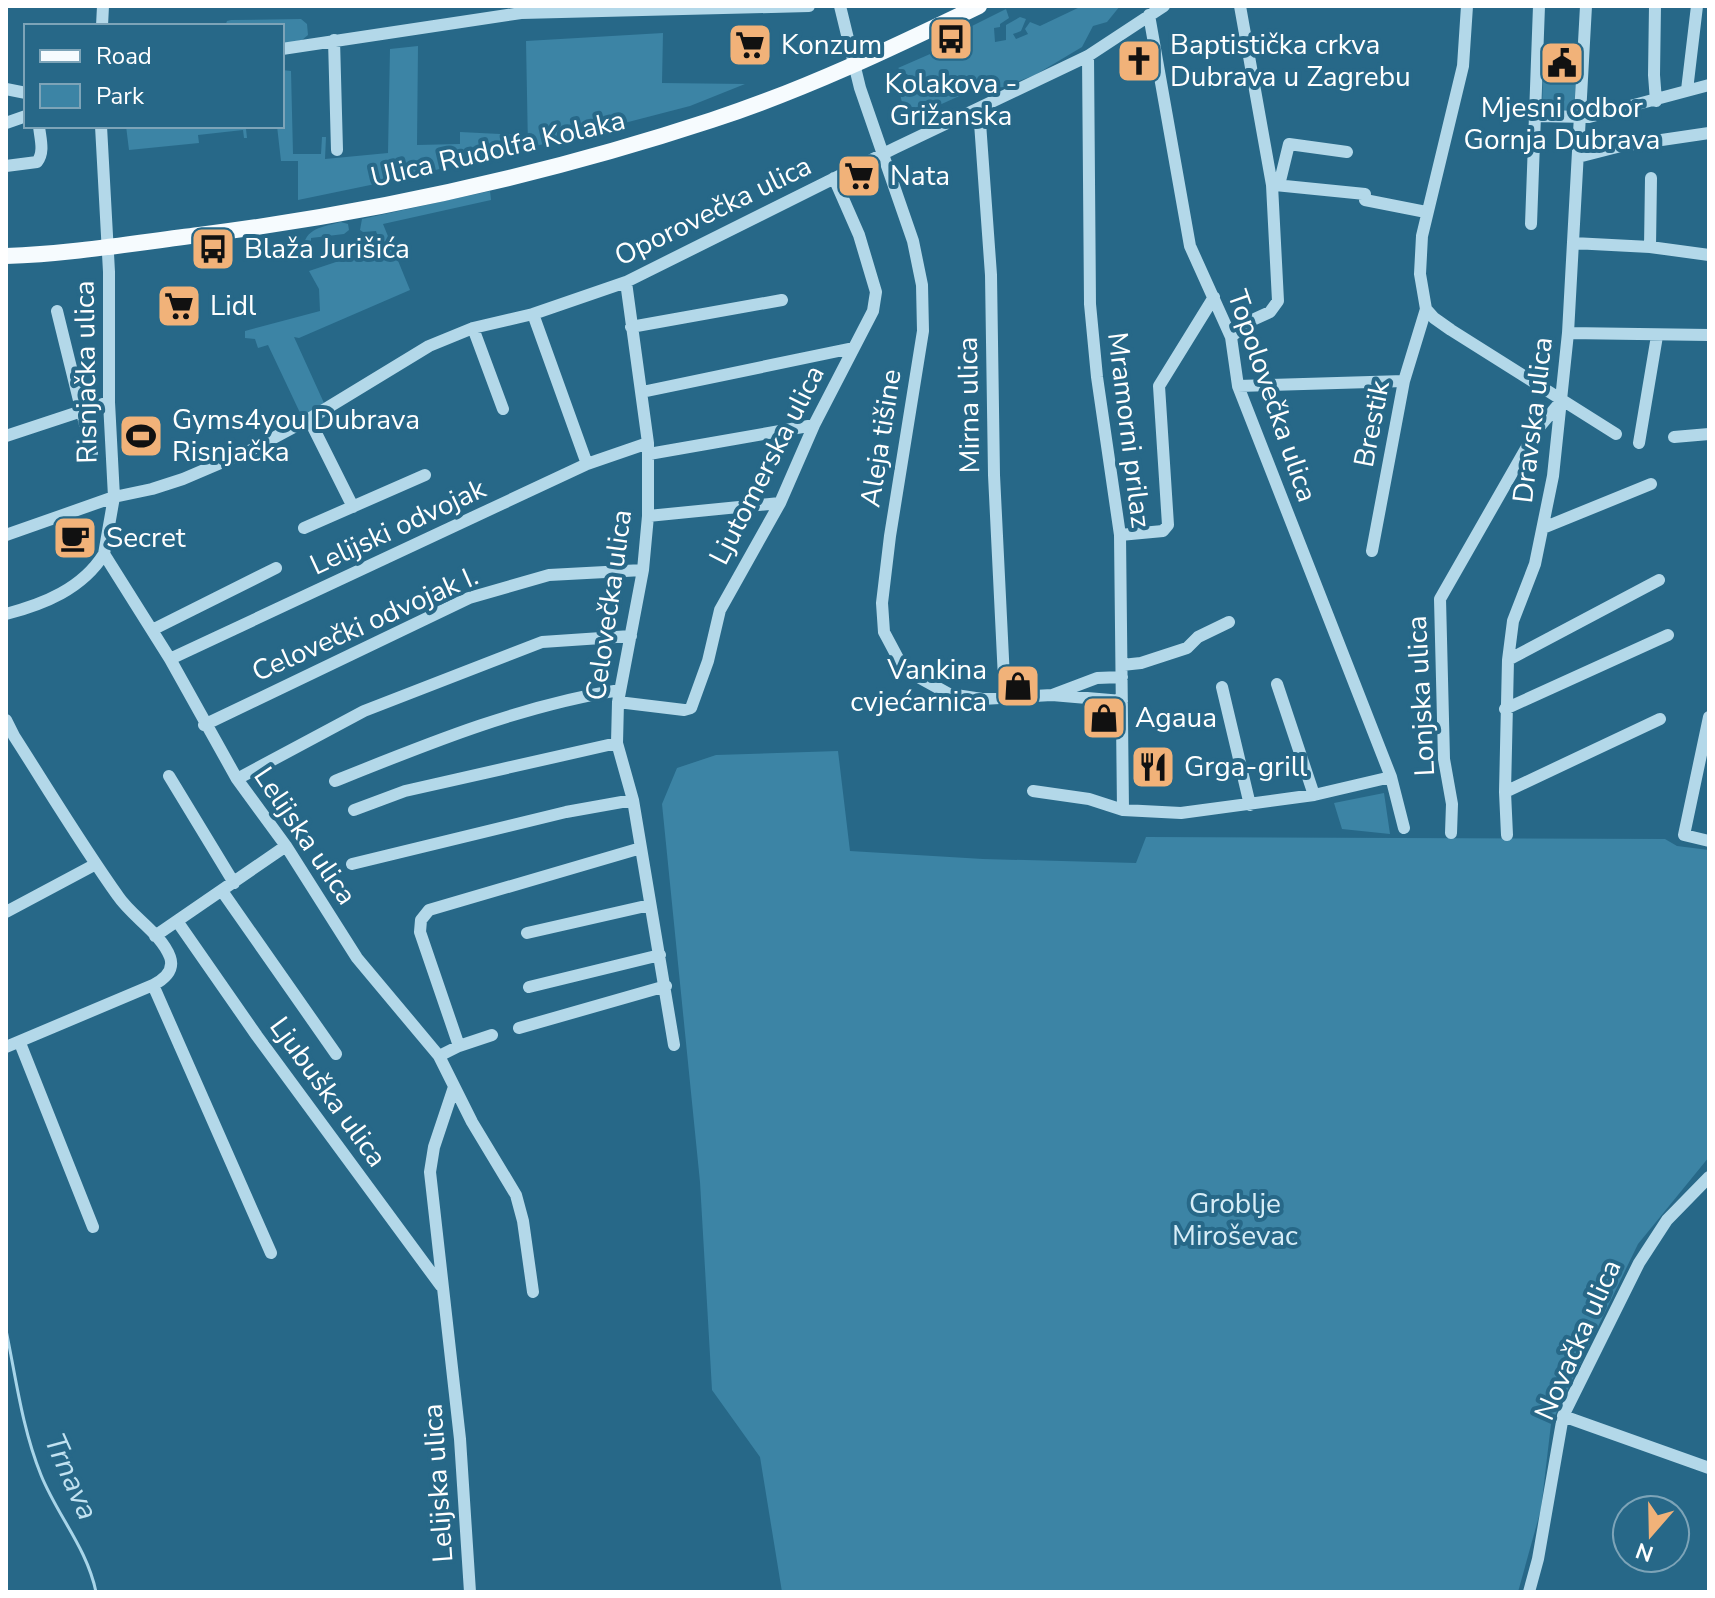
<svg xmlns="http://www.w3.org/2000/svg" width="1715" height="1598" viewBox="0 0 1715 1598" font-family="'Nunito Sans',sans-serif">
	<rect width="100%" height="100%" fill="#276888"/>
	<path fill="#3c84a5" d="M1082,6H1120L1107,22L1093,26L1082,47L1035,75L1004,87L975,89L906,120L898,85L908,75L898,68L969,37L968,34L962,35L960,32L1006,9L1009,18L1000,24V27L994,28L995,42L1006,40V25L1020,17L1026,19L1021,31L1013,34L1016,39L1028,34L1025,29L1030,22L1040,26Z
		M301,19L307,24L308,35L302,40L282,44V26H225L227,21L231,20Z
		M663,33L662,83L745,84L690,106L528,148L526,41Z
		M418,46L417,145L460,144V132L523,135V147L409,177L298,200V161H281L277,126H282V70L291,71L293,154H321L322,137H326L325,159L388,153L390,49Z
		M1543,76L1576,78L1574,112L1542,110Z
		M126,126H267L246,129L247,138H244L243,130L198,135L199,143L129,150Z
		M490,191L491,200L383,224L410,290L299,338L294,337L324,403L302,417L268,345L258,348L255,339L245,338V331L320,311L319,289L309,271L378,248L380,243L376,231L363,232L360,230L362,219Z
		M341,222L348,224L349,230L344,234L311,238V247L304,253C301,229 322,227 341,222Z
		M838,751L850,851L983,859L1136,863L1146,837L1665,839L1677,846L1709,850V1157L1638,1244L1551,1424L1541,1509L1518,1592H782L760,1457L712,1390L700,1182L662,804L677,768L716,755Z
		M1384,793L1390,834L1342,829L1334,803Z"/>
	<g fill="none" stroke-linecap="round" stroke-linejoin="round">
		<path stroke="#a8d5e9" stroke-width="3" d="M6,1330C16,1378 22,1428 41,1475C57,1515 87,1548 96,1592"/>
		<path stroke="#b3d8e9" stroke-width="12" d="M840,6L860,88L913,241L922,285L923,331L890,536L882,603L884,632L900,662L911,673L949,694L982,699L1052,695L1122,701
			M1655,6L1654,75L1656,101
			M1149,15L1190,246L1231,337L1238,386L1391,777L1404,828
			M102,26L103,6
			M334,40L337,150
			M282,49L521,13L809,6
			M1088,56L1090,304L1097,377L1120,535L1123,810
			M6,89L26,93
			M1687,90L1697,6
			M979,109L991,275L994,475L1005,699
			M1535,116L1589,117L1709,85
			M6,123L26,116
			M101,126L109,272V402L114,497L104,554L170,659L237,779L286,846L357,958L439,1056L472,1122L516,1195L523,1221L533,1292
			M1578,157L1621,146L1709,133
			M6,166L37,162C45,152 40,138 39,126
			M1275,185L1365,194
			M1279,185L1289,144L1347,152
			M1365,200L1426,212
			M1531,224L1539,6
			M1573,243L1650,247L1709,255
			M1650,247L1651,178
			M626,282L648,443V516L643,570L618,702L617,743L633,800L674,1045
			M1426,309L1434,318L1451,330L1616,434
			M57,311L92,453
			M533,314L587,464
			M631,327L782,300
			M473,328L503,409
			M1568,333L1709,335
			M1231,337L1248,322L1270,312L1278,301L1272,185L1240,6
			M1238,386L1404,381
			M642,392L853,348
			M309,419L353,507
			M6,436L109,402
			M1674,437L1709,434
			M1639,443L1657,336
			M649,454L814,425
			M648,516L780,503
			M304,528L425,475
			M1543,528L1651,484
			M6,535L114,497L152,489L183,479L251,450L309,419L429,346L473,328L533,314L626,282L895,148L1088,56L1164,6
			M1120,535L1163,531L1168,525L1159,386L1214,297
			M1372,551L1404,381L1426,309L1420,274L1422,236L1463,66L1467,6
			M6,614C44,604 82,589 104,554
			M152,630L276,568
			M170,659L587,464L648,443
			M1508,660L1659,580
			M1122,665L1141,663L1187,648L1198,637L1229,622
			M1277,684L1314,795
			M1222,687L1250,805
			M1052,695L1097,678L1122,677
			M618,702L684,710L691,708L708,661L720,610L780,503L814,425L873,311L876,292L859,235L834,178
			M1505,709L1668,635
			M1709,717L1684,835L1709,841
			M6,720L14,736C48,789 81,844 118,896C132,917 161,933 170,957C175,971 163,980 153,985L6,1047
			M204,725L469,598L549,575L643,570
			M169,776L234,883
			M237,779L364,711L542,642L631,636
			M335,781C427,744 522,705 620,690
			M1033,791L1089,799L1123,810L1181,813L1314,795L1391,777
			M1505,792L1660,719
			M354,810L405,791L617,743
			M1451,833L1452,804L1444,759L1440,599L1536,431L1562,400
			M1507,835L1505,792L1508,660L1513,621L1535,564L1553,476L1568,333L1586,6
			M352,864L566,812L633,800
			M222,891L336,1054
			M6,912L96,864
			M177,921L257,1036L441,1286
			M527,933L650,905
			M155,936L286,846
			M153,985L271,1253
			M529,987L660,955
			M519,1028L666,986
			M20,1043L93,1227
			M459,1046L420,932L421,920L429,910L641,848
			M439,1056L459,1046L492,1035
			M454,1087L434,1147L430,1172L460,1439L470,1592
			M1563,1416L1709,1468
			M1529,1592L1538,1559L1563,1416L1639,1263L1667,1220L1709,1177"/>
		<path stroke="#f6fbfe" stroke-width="16" d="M6,256C70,254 135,243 199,235C372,213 545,175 712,120C804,90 892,48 979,6"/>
	</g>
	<defs>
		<g id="bus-square" transform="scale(2.3)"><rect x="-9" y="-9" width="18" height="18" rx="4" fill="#f1b279" stroke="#276888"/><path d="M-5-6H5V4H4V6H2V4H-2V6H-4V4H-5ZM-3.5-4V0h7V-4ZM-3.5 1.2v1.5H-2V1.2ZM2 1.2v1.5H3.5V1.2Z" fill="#111"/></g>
		<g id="supermarket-square" transform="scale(2.3)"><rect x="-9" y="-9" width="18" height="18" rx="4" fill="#f1b279" stroke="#276888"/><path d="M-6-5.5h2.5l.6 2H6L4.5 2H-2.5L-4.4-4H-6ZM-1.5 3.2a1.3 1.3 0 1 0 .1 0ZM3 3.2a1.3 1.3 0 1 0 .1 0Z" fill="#111"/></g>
		<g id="church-square" transform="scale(2.3)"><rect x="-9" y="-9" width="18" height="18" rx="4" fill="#f1b279" stroke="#276888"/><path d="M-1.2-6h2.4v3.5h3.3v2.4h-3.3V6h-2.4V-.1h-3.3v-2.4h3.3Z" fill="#111"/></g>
		<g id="civic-square" transform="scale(2.3)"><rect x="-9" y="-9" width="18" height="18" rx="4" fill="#f1b279" stroke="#276888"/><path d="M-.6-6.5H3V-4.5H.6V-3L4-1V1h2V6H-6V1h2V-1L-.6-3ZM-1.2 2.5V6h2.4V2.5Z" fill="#111"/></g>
		<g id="stadium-square" transform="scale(2.3)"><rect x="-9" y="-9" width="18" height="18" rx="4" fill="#f1b279" stroke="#276888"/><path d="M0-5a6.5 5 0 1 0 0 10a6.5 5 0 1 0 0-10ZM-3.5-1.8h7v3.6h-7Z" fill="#111"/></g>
		<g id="cafe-square" transform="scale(2.3)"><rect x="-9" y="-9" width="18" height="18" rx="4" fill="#f1b279" stroke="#276888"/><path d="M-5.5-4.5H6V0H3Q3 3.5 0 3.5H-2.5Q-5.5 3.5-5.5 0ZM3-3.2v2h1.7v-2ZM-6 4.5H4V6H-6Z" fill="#111"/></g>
		<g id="shop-square" transform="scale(2.3)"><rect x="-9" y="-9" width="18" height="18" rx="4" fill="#f1b279" stroke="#276888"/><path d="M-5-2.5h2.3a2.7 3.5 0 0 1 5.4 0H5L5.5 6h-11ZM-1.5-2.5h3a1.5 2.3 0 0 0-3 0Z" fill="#111"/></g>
		<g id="restaurant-square" transform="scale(2.3)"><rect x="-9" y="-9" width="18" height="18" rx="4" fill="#f1b279" stroke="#276888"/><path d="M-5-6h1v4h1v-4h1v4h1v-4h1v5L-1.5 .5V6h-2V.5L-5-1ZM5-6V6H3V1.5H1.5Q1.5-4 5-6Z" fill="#111"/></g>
	</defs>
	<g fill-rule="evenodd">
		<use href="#bus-square" x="951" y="39"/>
		<use href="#supermarket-square" x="750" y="45"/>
		<use href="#church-square" x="1139" y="61"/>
		<use href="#civic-square" x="1562" y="63"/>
		<use href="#supermarket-square" x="859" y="176"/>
		<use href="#bus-square" x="213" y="249"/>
		<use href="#supermarket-square" x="179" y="306"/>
		<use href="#stadium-square" x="141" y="436"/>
		<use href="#cafe-square" x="75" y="538"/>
		<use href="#shop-square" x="1018" y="686"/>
		<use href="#shop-square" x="1104" y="718"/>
		<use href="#restaurant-square" x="1153" y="767"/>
	</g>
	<g text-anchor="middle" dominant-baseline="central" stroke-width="8" stroke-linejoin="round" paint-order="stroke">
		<g font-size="28" fill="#fff" stroke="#276888" text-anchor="start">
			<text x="781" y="45">Konzum</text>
			<text x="1170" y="45">Baptistička crkva<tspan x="1170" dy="32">Dubrava u Zagrebu</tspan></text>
			<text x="951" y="84" text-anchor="middle">Kolakova -<tspan x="951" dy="32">Grižanska</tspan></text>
			<text x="1562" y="108" text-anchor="middle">Mjesni odbor<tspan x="1562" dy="32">Gornja Dubrava</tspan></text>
			<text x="890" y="176">Nata</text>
			<text x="244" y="249">Blaža Jurišića</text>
			<text x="210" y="306">Lidl</text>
			<text x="172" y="420">Gyms4you Dubrava<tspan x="172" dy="32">Risnjačka</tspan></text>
			<text x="106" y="538">Secret</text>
			<text x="987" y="670" text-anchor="end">Vankina<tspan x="987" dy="32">cvjećarnica</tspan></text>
			<text x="1135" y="718">Agaua</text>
			<text x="1184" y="767">Grga-grill</text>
		</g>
		<g font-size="28" fill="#fff" stroke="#276888">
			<text transform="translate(498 149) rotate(-13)">Ulica Rudolfa Kolaka</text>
			<text transform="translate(713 211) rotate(-26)">Oporovečka ulica</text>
			<text transform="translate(86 372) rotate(-91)">Risnjačka ulica</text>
			<text transform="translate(1272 396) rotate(71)">Topolovečka ulica</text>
			<text transform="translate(969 405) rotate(-91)">Mirna ulica</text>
			<text transform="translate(1533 420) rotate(-83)">Dravska ulica</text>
			<text transform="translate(1372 424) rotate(-79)">Brestik</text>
			<text transform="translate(1129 430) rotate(83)">Mramorni prilaz</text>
			<text transform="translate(881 438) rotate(-81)">Aleja tišine</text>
			<text transform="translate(767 465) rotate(-63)">Ljutomerska ulica</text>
			<text transform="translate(398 527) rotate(-25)">Lelijski odvojak</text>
			<text transform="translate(609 605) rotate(-82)">Celovečka ulica</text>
			<text transform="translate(365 624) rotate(-24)">Celovečki odvojak I.</text>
			<text transform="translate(1421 696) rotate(-93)">Lonjska ulica</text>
			<text transform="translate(305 836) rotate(56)">Lelijska ulica</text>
			<text transform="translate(328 1092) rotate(54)">Ljubuška ulica</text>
			<text transform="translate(1578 1340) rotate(-66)">Novačka ulica</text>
			<text transform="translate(438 1483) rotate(-94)">Lelijska ulica</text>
		</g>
		<g font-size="28" fill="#d7edf7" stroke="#276888">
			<text x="1235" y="1204">Groblje<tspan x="1235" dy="32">Miroševac</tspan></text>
		</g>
		<g font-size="30" font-style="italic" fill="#c2e2f1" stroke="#276888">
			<text transform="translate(71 1477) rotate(66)">Trnava</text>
		</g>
	</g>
	<rect width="1715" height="1598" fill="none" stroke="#ffffff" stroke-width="16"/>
	<rect x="24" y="24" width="260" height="104" fill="#276888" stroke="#7da4b8" stroke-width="2"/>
	<rect x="40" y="50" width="40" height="12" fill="#f6fbfe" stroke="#7da4b8" stroke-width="2"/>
	<text x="96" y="64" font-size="24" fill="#ffffff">Road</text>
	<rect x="40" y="84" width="40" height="24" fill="#3c84a5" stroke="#7da4b8" stroke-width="2"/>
	<text x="96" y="104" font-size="24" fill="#ffffff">Park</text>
	<g transform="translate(1651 1534) rotate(200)"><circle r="38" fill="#276888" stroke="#7da4b8" stroke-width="2"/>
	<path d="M0-6L14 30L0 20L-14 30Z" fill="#f1b279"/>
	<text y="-12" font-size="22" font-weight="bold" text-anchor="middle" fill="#ffffff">N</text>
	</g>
</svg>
